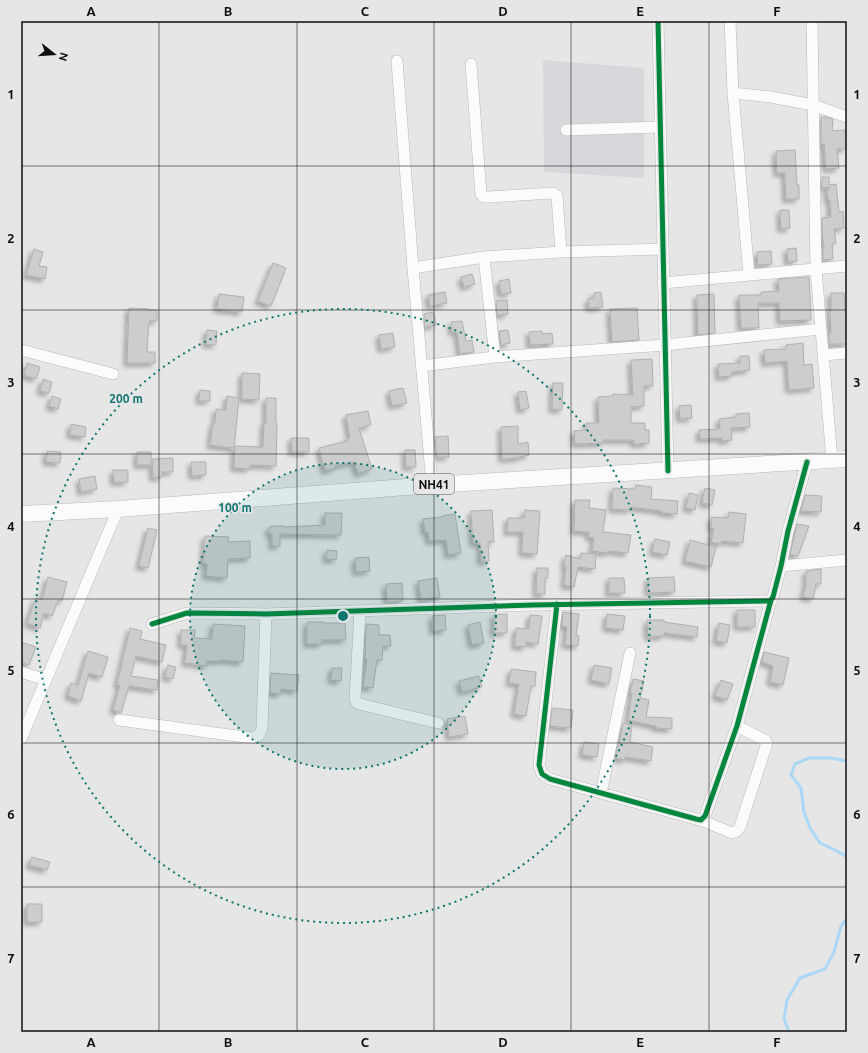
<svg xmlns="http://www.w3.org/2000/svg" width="868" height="1053" viewBox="0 0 868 1053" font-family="Ubuntu,sans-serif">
	<defs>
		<filter id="shadow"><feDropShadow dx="-3.5" dy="3.5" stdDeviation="2" flood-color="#0004"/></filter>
	</defs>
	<rect width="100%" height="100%" fill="#e6e6e7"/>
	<path fill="#d9d7dc" d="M543,60L644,68V178L544,172Z"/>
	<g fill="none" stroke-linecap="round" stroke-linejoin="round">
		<path stroke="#abd8f6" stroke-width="3" d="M847,761L831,758H809L795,764L791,775L801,788L804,812L810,828L820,843L835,850L847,857
			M789,1032L784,1019L787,1000L800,978L825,969L834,952L841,926L847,919"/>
	</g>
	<path fill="#cecdce" stroke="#b0b0b0" filter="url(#shadow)" d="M821,117H827L833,119L832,131L845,130L846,149H837L839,168L826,169L824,144L821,145Z
		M795,150L797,185H799V199H786L785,173H777L776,151Z
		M822,177H829V185L836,184L839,212L843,211L844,228L834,229L836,243L832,244L833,259L823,260V248H824L822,232V218L831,217L830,200H828L827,191L829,190V187L822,188Z
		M780,210H789L790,228L781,229Z
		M796,248L797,261L788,262L787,249Z
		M34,249L43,252L39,266L47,267L45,279L26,275Z
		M771,251L772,264L758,265L757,252Z
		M273,263L286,268L271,306L258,301Z
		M472,274L475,284L464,287L461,277Z
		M809,277L811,320L780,321L779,303H758L759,328H741L739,295H761V292L779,291L778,279Z
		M509,279L511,293L501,294L499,281Z
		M445,292L447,303L430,306L428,295Z
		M601,292L603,307L589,308L588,299L594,298V293Z
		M831,293H844L845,310H847V344H829V333H831L830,311H831Z
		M219,294L244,297L242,312L217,309Z
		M714,294L715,333L698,335L697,295Z
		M507,300L508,314L497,315L496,301Z
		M129,308L149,309V310H157V321H149L147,352H155V363H127Z
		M637,308L639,340L612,342L610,309Z
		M434,312L436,325L425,327L424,314Z
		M462,321L466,341L472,340L474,352L460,354L457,332H452L451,322Z
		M207,330L217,331L216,345L206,344Z
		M508,330L510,343L501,345L499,331Z
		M542,331V334L552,333L553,344L530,345L529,332Z
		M393,333L395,347L381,349L379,335Z
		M803,343L804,365L812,364L814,388L789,390L787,361L765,363L764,350L786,349V345Z
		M740,356H749L750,370L732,372V376L719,377L718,364L740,363Z
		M652,359L653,386H644V406L631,407V423H645V430H649V443L634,444V440H603V443L575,444L574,431L586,430V423H599L598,397L613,396V394L633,395L631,360Z
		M27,363L40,367L36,379L24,375Z
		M242,373L260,374L259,400L242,399Z
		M43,379L52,382L49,393L40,391Z
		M553,383H563L562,410L552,409Z
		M403,388L407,403L392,406L389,391Z
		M200,390L210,391V401H199Z
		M526,391L529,408L520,410L518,392Z
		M52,396L61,399L58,409L49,406Z
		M227,396L239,398L234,448L210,445L213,423H215L216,409L226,410Z
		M266,398H276V423H277L276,466L250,465V469L234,468L235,446L263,447L264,423H266Z
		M691,405L692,418L680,419L679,406Z
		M368,411L371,425L359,428L372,469L358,474L354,462L335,466L336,468L325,471L319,448L347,441L346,439L350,438L346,415Z
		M749,413L750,427L731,428L732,440L722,441L721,438L700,439L699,430L720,429L719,419L736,417V414Z
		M71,424L86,427L85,437L70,435Z
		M518,426V444L528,442L529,455L519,457V458L502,459L501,427Z
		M448,436L449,457H437L435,437Z
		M291,438H309V452H292Z
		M405,450H415L416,467H406Z
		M47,451L61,452L60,463L46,462Z
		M137,452H151V465H137Z
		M173,458V472H162V477L153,478L152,459Z
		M191,462H206V475L192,476Z
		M113,470H128V482H114Z
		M95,476L97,489L81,492L79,479Z
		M636,485L652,487L651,499L678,501L677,514L662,513V511L630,507V510L612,509L613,488L635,489Z
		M705,488L715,490L712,505L702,503Z
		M689,493L698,495L695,510L686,508Z
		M805,495L822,496L821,512L801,511Z
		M575,500H590L589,508L606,510L603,532L631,535L628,553L608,551V553L592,551L594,538L588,537L589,532L574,531L575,513H574Z
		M492,510L494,542H488L489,561L481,562L480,543H473L471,511Z
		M525,510L540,511L537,554L522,553L523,532H507L508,518H524Z
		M729,512L746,514L743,543L722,541L721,544L711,542L714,528H711V517L728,518Z
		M325,513H342L341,535L280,534V546H272V534H269V528L271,527V526H284V527L325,525Z
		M455,514L461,553L448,555L446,540L429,541L428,532H425L423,519L442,517V516Z
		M797,524L809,526L798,556L790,555Z
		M148,528L157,530L148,568L139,566Z
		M205,536L229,537L228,542L250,541V558L228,559L227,578L206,576L207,564L203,563Z
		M655,539L670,542L667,555L652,552Z
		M690,540L716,547L711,567L685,561Z
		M327,550L337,551L336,560L326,559Z
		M581,553L596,554L595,569L578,567L574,587L564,585L566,566H564L566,555L580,559Z
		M369,557L370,571L356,572L355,558Z
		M537,568H548V578H545V594H536Z
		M821,569V584H816L813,599L803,597L806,585V571Z
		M48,577L67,582L62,601L58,600L52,616L44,613L40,628L27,623L36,598L42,600Z
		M674,577L675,592L648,593V578Z
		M437,578L440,597L421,600L418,581Z
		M609,578H624L625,593H609Z
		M402,583L403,601L387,602L386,584Z
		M737,610H755V627H737Z
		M563,612L579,614L576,635L579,636L578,646L565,645L567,627L562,626Z
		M507,614V633H494V615Z
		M607,614L625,616L623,630L606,628Z
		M445,615L446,630L433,631L432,616Z
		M530,615L542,616L538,644L526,642V647L515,646L516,628L529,629Z
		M647,620H664V622L698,627L697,637L664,633V636L648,637Z
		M307,622H323L322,623H345L346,640H322V644H307Z
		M480,622L484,643L472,645L468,625Z
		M719,623L730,625L727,643L716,641Z
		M213,624L245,626L243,662L221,660V661H207V666L197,665V664L185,663L187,645H181V630H195L194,638L212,639Z
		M366,624L379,625V635H390L391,646H383L382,660H377L373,688L363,687L367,659H365Z
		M130,628L142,631L140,639L166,645L162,662L136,656L131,676L158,680L157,690L129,686L121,713L113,710L120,685H117Z
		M21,642L36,647L29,665L21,662Z
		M88,651L108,657L102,677L89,673L81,701L68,696L71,683L78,685Z
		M764,652L789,658L783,685L770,682L773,666L762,662Z
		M168,665L176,667L173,679L165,677Z
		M594,665L612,668L609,684L591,680Z
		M332,668H342L341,681L331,680Z
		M511,669L536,672L535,686H531L526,716L514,714L519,684L509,683Z
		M271,673L299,675L297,691L281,689V694L270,693Z
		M479,676L482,687L462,692L459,681Z
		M633,679L644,681L640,698L649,700L646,717L672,718V729L656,728V726L628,720L632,693H630Z
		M721,680L733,684L727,700L715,696Z
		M552,708L573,710L571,728L550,726Z
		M465,716L468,734L449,737L447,719Z
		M623,723L632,725L630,742L653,747L651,761L625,757V760L615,758L618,745L619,746Z
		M584,742L599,744L597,757L582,755Z
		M32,857L50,862L47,870L29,865Z
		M27,904H42V922H27Z"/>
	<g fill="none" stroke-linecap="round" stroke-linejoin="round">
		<g stroke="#b9b9ba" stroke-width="12">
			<path id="minor" d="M658,21L668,471
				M730,21L733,93L749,275
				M812,21L816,270L832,460
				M397,61L413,268L432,485
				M471,64L481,194L484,197H488L553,193L557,196L561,252
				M733,93L771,97L813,105L847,117
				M566,130L660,127
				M484,257L495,357
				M413,268L484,257L561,252L663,249
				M663,283L847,266
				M21,350L113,374
				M823,355L847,353
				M421,366L495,357L665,345L821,329
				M781,566L847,560
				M557,604L539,765L542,774L550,779L696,819L701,820L705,816L737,726L771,600
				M360,611L355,699L357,703L363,705L438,723
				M152,624L187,613L266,614L533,605L769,601L771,600L773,597L781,566L788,531L807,462
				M21,672L46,680
				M119,720L252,738L259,735L262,728L266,614
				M21,739L118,509
				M601,793L630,653
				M701,820L732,833L737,831L740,827L767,743L766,741L737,726"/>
		</g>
		<g stroke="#b9b9ba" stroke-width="17">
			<path id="highway" d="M21,514L118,509L432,485L847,459"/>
		</g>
		<use href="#minor" stroke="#fbfbfb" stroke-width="11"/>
		<use href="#highway" stroke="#fbfbfb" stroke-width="16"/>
		<g stroke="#e6e5e8" stroke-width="8">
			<path id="cycleway" d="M658,21L668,471
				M557,604L539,765L542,774L550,779L696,819L701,820L705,816L737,726L771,600
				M152,624L187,613L266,614L533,605L769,601L771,600L773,597L781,566L788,531L807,462"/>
		</g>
		<use href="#cycleway" stroke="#00873e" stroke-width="5"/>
	</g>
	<path fill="none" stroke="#0f0f10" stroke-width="1" stroke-opacity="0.55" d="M159,21V1032M297,21V1032M434,21V1032M571,21V1032M709,21V1032M21,166H847M21,310H847M21,454H847M21,599H847M21,743H847M21,887H847"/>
	<circle cx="343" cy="616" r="153" fill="#0f766e" fill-opacity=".12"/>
	<g fill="none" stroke="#0f766e" stroke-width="2" stroke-dasharray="2 4">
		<circle cx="343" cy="616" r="153"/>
		<circle cx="343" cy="616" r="307"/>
	</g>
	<g text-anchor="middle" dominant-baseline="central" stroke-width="3" stroke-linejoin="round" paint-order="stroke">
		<rect fill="#e6e5e8" stroke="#504f51" stroke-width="1" x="414" y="474" width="40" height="20" rx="3"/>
		<g font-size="12" font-weight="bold" fill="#0f0f10">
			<text x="434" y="484">NH41</text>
		</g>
	</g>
	<circle cx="343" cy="616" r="6" fill="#0f766e" stroke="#e6e5e8" stroke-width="2"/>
	<g font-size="12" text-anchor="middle" font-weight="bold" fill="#0f766e" stroke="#e6e5e8" stroke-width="3" stroke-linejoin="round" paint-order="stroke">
		<text x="126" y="403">200 m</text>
		<text x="235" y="512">100 m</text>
	</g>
	<rect width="868" height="1053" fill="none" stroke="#e6e5e8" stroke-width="44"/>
	<g transform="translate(54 54) rotate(107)" stroke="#e6e5e8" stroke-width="3" paint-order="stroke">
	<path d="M0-3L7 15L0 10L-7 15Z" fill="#0f0f10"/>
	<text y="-6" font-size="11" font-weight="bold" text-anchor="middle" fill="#0f0f10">N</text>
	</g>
	<rect x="22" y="22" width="824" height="1009" fill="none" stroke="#0f0f10" stroke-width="1.5"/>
	<g font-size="13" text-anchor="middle" font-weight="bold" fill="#0f0f10">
		<text x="91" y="16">A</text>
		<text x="228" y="16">B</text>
		<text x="365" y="16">C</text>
		<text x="503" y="16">D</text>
		<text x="640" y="16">E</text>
		<text x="777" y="16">F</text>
		<text x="11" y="99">1</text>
		<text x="857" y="99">1</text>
		<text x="11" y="243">2</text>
		<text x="857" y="243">2</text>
		<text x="11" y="387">3</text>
		<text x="857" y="387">3</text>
		<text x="11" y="531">4</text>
		<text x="857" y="531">4</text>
		<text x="11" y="675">5</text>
		<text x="857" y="675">5</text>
		<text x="11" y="819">6</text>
		<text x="857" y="819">6</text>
		<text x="11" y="963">7</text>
		<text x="857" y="963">7</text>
		<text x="91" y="1047">A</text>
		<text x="228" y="1047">B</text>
		<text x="365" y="1047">C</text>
		<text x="503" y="1047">D</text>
		<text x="640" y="1047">E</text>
		<text x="777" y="1047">F</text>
	</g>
</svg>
